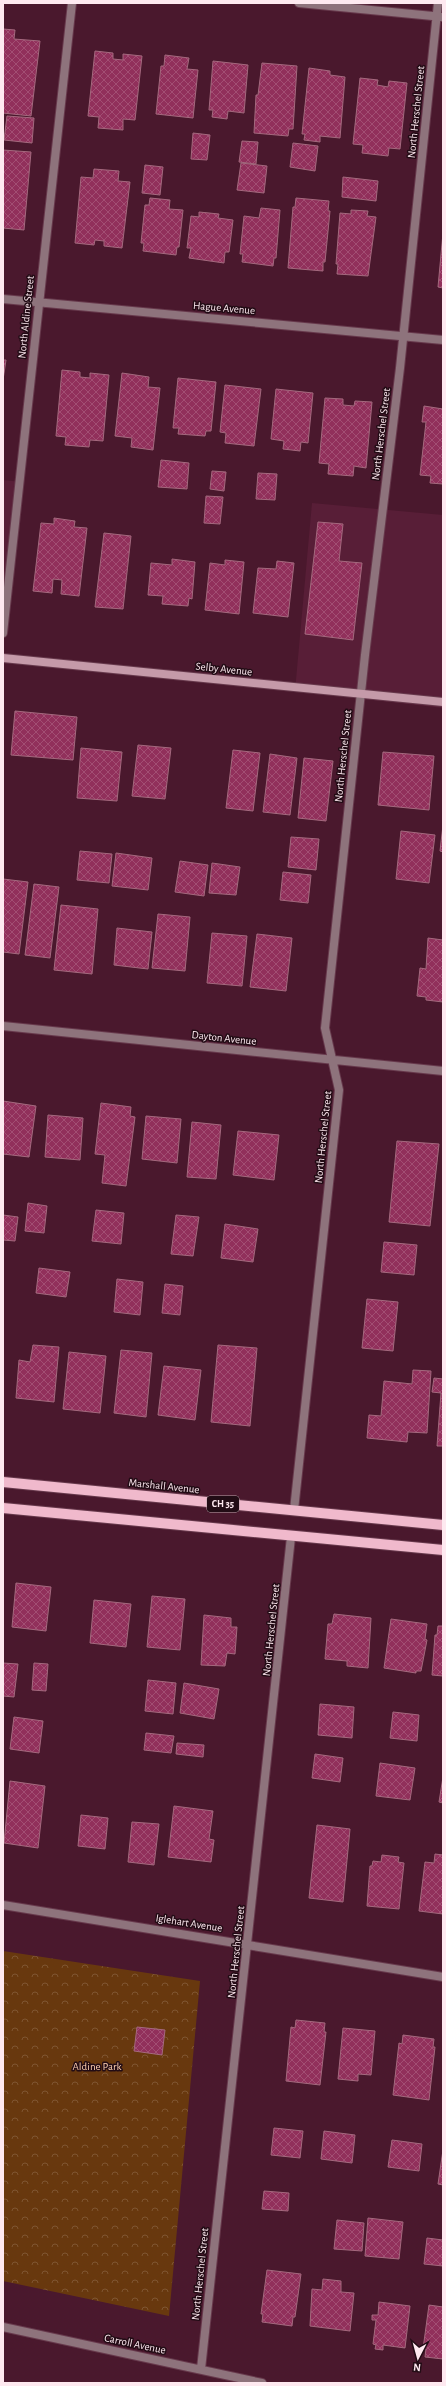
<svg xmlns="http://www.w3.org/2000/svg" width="446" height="2386" viewBox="0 0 446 2386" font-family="'Alegreya Sans',sans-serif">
	<defs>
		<pattern id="park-crowns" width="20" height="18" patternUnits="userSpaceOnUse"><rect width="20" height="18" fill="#68380e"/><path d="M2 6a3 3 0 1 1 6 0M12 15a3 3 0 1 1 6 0" fill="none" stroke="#7f5531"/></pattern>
		<pattern id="building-cross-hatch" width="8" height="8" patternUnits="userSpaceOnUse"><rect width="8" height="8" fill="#91305b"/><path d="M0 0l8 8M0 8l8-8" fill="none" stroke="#a24e73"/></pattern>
	</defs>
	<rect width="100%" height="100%" fill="#4a182d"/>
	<path fill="#581e37" d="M3,480L22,482L3,640Z
		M312,503L443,515V708L295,691Z"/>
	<path fill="url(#park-crowns)" d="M3,1951L200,1981L169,2316L3,2281Z"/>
	<path fill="url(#building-cross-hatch)" stroke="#a4697e" d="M3,29L15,30L14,39L40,41L31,116L3,113Z
		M95,51L113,53V59L123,60V54L142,56L135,120L123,119V130L98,128L99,117L88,116Z
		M165,55L189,58L187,69L198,70L193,118L156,114L161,66H164Z
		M213,61L248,65L244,113L228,111L227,119L212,117L213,110H209Z
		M262,63L297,66L293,129H289L288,136L254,133L256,95H258Z
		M309,68L330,71V75L345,77L340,138L320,136V142L304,140L305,134H302Z
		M360,78L378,80L377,85L388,87L389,81L407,83L400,149L389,148L388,156L362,153L363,145L353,144Z
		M7,116L34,118L32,143L4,140Z
		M193,133L210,135L207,160L191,159Z
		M242,141L258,142L256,164L239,162Z
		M293,143L318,146L315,171L290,167Z
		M3,150L31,152L24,230L3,228Z
		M241,163L267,166L264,193L237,190Z
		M145,165L163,167L160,195L142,193Z
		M94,169L119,171L118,181L130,182L122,248L104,246V241L95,240L94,245L75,243L81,177L93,178Z
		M343,177L378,181L376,201L342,197Z
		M150,198L170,200L169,209L183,210L179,247H177L176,255L143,251L144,243H141L145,205H149Z
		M296,198L329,201L328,211H330L325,262H323V271L288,268L293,207H295Z
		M261,208L280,210L276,258H274L273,266L242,262L243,254H240L244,216L259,218Z
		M351,210L368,211L367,216L376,217L368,276L337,274L338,264H336L340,213L351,214Z
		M199,212L219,214L218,218L233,220L229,252H225L224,263L189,258L191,248H187L191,216L199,217Z
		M443,233V288L438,287Z
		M3,360H6L3,380Z
		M62,370L80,372V377L90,378V373L109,375L103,441L90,440L89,447L65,445L66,437L56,436Z
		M122,373L149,377L148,387L160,388L153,450L131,447L132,438L115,436Z
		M178,378L216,382L211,431H206L205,436L178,434L179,428H173Z
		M225,385L261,389L254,446L225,443L226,433L220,432Z
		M276,389L313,393L308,443L301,442L300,451L283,449L284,441L271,439Z
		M325,398L343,399V405L354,406L355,401L372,402L366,468L354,466L353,476L328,474L329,464L319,463Z
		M424,406L443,409V484L430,483L431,476L420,475L426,422H422Z
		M161,460L189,463L187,489L158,487Z
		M212,471L226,472L224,491L210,489Z
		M258,473L277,474L275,500L256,499Z
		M206,496L223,497L220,524L204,523Z
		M54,518L75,521L74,527L87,528L79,596L61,594L62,580L53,579L52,593L33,591L41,523L54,524Z
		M318,522L343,524L339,561L362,563L353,640L305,634Z
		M104,533L131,536L123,609L95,607Z
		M172,559L195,562L192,599L189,598L188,606L162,604L163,596L148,595L151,563L172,565Z
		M225,560L244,562L239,614L205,610L210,563L225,565Z
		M277,561L294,563L288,617L253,613L258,568L276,569Z
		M15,711L77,717L73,760L11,755Z
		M138,745L171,748L165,799L132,796Z
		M81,748L122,752L117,801L77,798Z
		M233,750L260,753L253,811L226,808Z
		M383,752L434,756L429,810L378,805Z
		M270,754L297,758L290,815L263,812Z
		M304,758L333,761L326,821L298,818Z
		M443,825V852L440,851Z
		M401,831L435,835L429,883L396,879Z
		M291,837L319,839L316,870L288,867Z
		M80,851L112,854L109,883L77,880Z
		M116,853L152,858L148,890L112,886Z
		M180,861L208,865L204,896L175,892Z
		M212,863L240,867L236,895L209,893Z
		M283,872L311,875L308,903L280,900Z
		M3,879L28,882L19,954L3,952Z
		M34,884L59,887L50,958L25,955Z
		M61,905L98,909L92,974L54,970Z
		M158,914L190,917L185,971L152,968Z
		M117,928L152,932L148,969L114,965Z
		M212,933L247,936L242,986L207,983Z
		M257,934L292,938L286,991L250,987Z
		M428,938L443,940V1002L426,1000V997L417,996L420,968L426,969Z
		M3,1101L36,1106L29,1157L3,1154Z
		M101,1103L131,1107L130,1116L135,1117L126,1186L102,1183L105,1155L95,1154Z
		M48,1115L83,1118L80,1160L45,1157Z
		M146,1116L181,1119L177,1163L142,1159Z
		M192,1122L221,1125L216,1179L187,1177Z
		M238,1131L279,1135L274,1180L233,1175Z
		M397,1141L439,1144L430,1226L389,1222Z
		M28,1203L47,1206L44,1233L25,1231Z
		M96,1210L124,1213L121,1244L92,1241Z
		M3,1215L18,1217L15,1241L3,1240Z
		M176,1215L199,1217L193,1256L171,1254Z
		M225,1224L258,1229L253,1262L221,1258Z
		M384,1242L417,1245L414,1275L381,1272Z
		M39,1268L70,1272L66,1297L36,1293Z
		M117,1279L143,1282L140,1315L114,1312Z
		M165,1284L183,1286L180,1315L162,1313Z
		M367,1299L398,1302L393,1351L362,1348Z
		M33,1345L59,1347L54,1402L16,1398L19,1360L30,1362Z
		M218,1345L257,1348L250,1426L211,1422Z
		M121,1350L152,1353L146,1417L114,1413Z
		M69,1352L106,1356L100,1413L63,1409Z
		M164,1366L201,1370L195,1420L158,1415Z
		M413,1370L431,1371L427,1433L408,1432L407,1442L367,1438L369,1415L381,1416L384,1381L412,1384Z
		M434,1378L443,1379V1446H437L441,1393L432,1392Z
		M16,1583L51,1587L46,1631L12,1627Z
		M152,1596L185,1599L180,1650L147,1647Z
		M94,1600L131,1604L126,1647L90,1643Z
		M334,1614L371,1618L368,1668L347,1666V1661L325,1659L328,1624H332Z
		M204,1615L231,1618V1627H237L235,1654L227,1653L225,1666L201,1665Z
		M391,1619L427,1624L425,1639L427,1640L421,1671H416V1673L384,1668Z
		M438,1626H443V1676L432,1675L435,1635H437Z
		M3,1663L18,1664L14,1697L3,1696Z
		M34,1663L48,1664L46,1691L32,1690Z
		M148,1680L176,1683L173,1714L145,1711Z
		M184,1683L219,1689L214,1719L180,1713Z
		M320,1704L354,1707L352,1738L318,1735Z
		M393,1712L419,1715L417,1741L390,1738Z
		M14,1717L43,1721L39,1753L10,1749Z
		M146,1733L174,1736L171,1753L144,1750Z
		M177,1743L204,1745L203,1757L176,1754Z
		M315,1754L343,1758L340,1782L312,1778Z
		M380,1763L415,1768L410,1800L376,1796Z
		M443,1777V1803L439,1802Z
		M10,1781L45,1786L38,1848L4,1843Z
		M174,1806L213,1811L209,1839L214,1840L211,1862L168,1857Z
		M81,1815L108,1818L105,1849L78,1846Z
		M132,1822L159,1824L154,1865L128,1862Z
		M317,1825L350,1829L343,1902L309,1898Z
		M435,1854L443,1855V1914L419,1911L425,1862L434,1863Z
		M382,1855L399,1857L398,1862L404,1863L399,1909L367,1906L370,1866H372L373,1861L381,1862Z
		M296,2020L325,2023L324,2032H326L320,2085L286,2081L291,2027L295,2028Z
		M137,2027L165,2030L162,2055L134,2051Z
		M343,2028L375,2031L371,2075L358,2074V2081L338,2079Z
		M403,2035L434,2039L433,2047H435L429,2100L393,2095L399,2043L402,2044Z
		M274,2128L303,2131L300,2158L271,2155Z
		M324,2131L355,2135L352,2163L321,2159Z
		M392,2140L422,2144L419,2171L388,2167Z
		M443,2150V2185L438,2184Z
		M264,2191L289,2193L288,2211L262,2209Z
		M368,2218L403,2222L399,2259L365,2256Z
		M337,2220L364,2223L362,2251L334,2249Z
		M427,2238L443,2240V2266L424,2264Z
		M267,2270L301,2274L295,2317H293L292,2326L262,2322L263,2314H261Z
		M323,2279L341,2281V2292L354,2293L350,2331L310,2326L312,2289L322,2290Z
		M379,2302L410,2306L405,2348L383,2345V2350L375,2349L376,2345L373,2344L376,2320H372V2315H378Z
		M429,2305L443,2307V2359L425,2357L426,2349H423Z"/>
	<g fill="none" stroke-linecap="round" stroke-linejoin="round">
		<g stroke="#67394c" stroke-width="10">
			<path id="street" d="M299,3L443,17
				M3,299L443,340
				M3,633L72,3
				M3,1026L443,1071
				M294,1510L339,1090L325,1028L365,655L400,368L438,3
				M3,1905L443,1977
				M3,2327L262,2383
				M201,2369L291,1537"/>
		</g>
		<g stroke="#67394c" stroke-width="10">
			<path id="secondary" d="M3,658L443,702"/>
		</g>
		<g stroke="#67394c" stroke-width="12">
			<path id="primary" d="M3,1482L443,1525
				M3,1508L443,1550"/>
		</g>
		<use href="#street" stroke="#8e737c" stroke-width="8"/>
		<use href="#secondary" stroke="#c59aa9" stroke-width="8"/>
		<use href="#primary" stroke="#f0b9cc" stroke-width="10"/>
	</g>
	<g text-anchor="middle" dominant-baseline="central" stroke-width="3" stroke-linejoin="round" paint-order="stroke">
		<rect fill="#220c15" stroke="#bca7ae" stroke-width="1" x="207" y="1496" width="32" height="16" rx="3"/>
		<g font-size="10" font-weight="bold" fill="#fee9f0">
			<text x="223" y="1504">CH 35</text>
		</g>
		<g font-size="11" fill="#fee9f0" stroke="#220c15">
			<text transform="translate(416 112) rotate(-84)">North Herschel Street</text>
			<text transform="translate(224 308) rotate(5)">Hague Avenue</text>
			<text transform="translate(26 317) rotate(-84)">North Aldine Street</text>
			<text transform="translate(381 434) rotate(-83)">North Herschel Street</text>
			<text transform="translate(224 669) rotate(6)">Selby Avenue</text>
			<text transform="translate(343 756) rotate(-84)">North Herschel Street</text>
			<text transform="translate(224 1038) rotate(6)">Dayton Avenue</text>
			<text transform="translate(323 1137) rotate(-84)">North Herschel Street</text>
			<text transform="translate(164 1486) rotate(6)">Marshall Avenue</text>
			<text transform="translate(271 1630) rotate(-84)">North Herschel Street</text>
			<text transform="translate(189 1923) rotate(9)">Iglehart Avenue</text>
			<text transform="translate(236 1952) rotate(-84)">North Herschel Street</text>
			<text transform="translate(200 2274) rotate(-84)">North Herschel Street</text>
			<text transform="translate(135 2344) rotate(12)">Carroll Avenue</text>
		</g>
		<g font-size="11" fill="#fdcfb0" stroke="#220c15">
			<text x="97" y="2066">Aldine Park</text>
		</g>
	</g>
	<rect width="446" height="2386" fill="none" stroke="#fee9f0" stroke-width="8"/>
	<g transform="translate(418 2358) rotate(186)" stroke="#220c15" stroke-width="3" paint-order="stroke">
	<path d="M0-3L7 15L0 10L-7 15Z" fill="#fee9f0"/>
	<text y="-6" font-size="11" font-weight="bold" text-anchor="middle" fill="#fee9f0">N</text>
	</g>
</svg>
